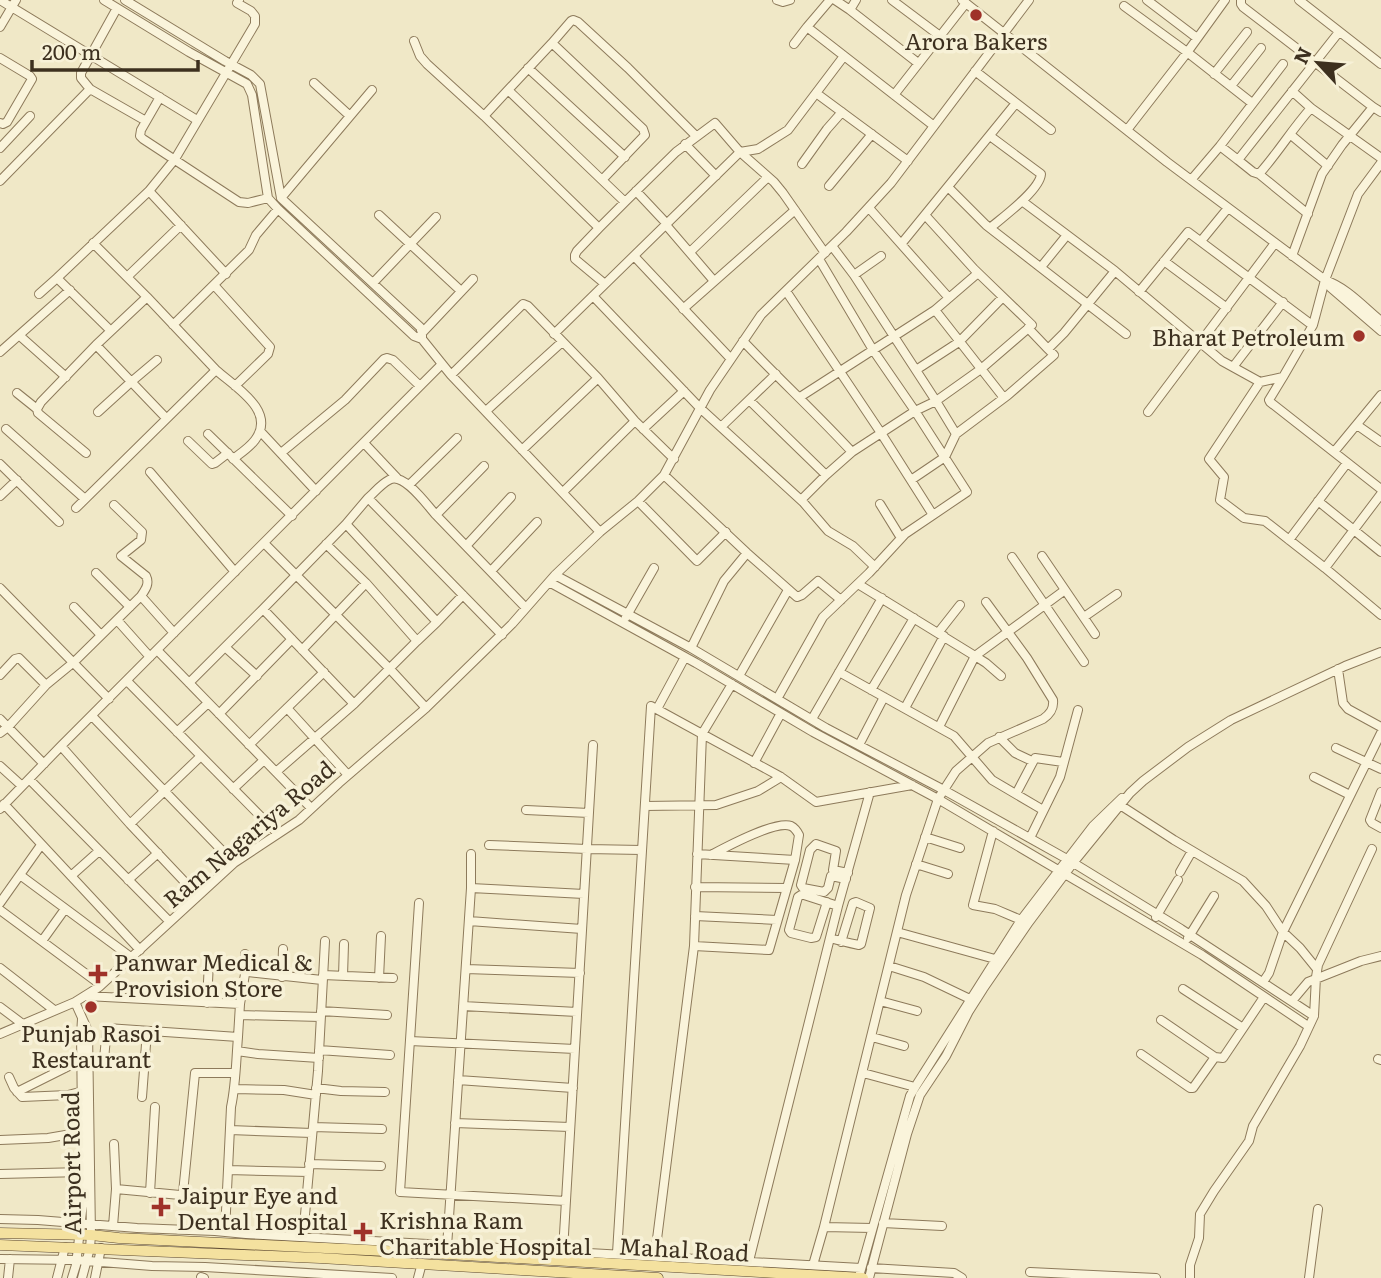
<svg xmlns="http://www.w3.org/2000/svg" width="1381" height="1278" viewBox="0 0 1381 1278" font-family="Literata,serif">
	<rect width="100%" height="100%" fill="#f0e8c7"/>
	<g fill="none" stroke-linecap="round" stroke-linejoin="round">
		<g stroke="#8d7a5b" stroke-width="10">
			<path id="minor" d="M0,0L197,120
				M104,0L189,52L247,84L252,95L268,198L278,209L414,336L422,339
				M125,0L225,61L251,75L260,84L281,198L420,327L422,333V339L451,375L600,532
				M777,0L783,2L790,0
				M830,0L807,27L934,126
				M835,0L850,10L856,0
				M892,0L940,36
				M962,0L1167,162L1325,280L1331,288L1381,331
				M1147,0L1197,38
				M1241,0V4L1243,7L1373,107
				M1299,0L1381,64
				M1124,6L1187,52L1252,103
				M850,10L918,63
				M0,27L16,0
				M414,41L420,56L427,64L484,116
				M552,43L571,21L573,20L578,22L628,68L696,136
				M794,44L807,27
				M0,58L30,76L32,79L7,122L3,124L0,123
				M528,68L625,157
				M975,71L1051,130
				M1214,74L1247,32
				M314,83L350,116
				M1231,86L1261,48
				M90,89L81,78V73L117,8
				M508,90L552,43L643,129L645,135L602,180
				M1292,91L1311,108
				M816,93L908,161
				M894,95L966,3
				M160,97L141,130L140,136L143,139L239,202L248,203L268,198
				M1127,130L1186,54L1225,0
				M1291,135L1328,166
				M990,136L1041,174C1040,190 1003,217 990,228
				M685,144L716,176
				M1220,146L1238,160
				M0,148L30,116
				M802,164L827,129L842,112
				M1259,174L1253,172L1238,160L1339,32
				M1191,180L1220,146L1283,64
				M0,181L90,89L146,121
				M829,186L872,134
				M948,187L986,225L1126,334
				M149,191L226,274
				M636,191L667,224
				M281,198L372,90
				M1022,201L1115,271L1222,361L1260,382L1283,377L1313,325L1325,280L1358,194L1381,163
				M625,202L676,152L715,123L740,152L774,182L783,193L825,253
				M869,208L949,298
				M1308,214L1259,174C1278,153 1292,129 1311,108L1381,158
				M379,215L461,291
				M666,225L714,281
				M599,228L625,202L508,90L484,116L599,228L577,251L575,255V259L605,284
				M1201,241L1228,208
				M93,243L147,297
				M902,243L1016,103
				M832,246L854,275L936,401L981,369L1032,325L974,269L925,215
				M690,252L768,177
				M634,256L731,359
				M1292,256L1322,174L1342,145L1373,107L1381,112
				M1164,261L1227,308
				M1041,267L1067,235
				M854,275L881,256
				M127,277L181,225
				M1325,280C1346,287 1364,307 1381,321
				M373,283L436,217
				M214,285L270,347L268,354L235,386
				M786,291L881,433L933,515
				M1139,292L1188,232L1312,325
				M39,294L57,278
				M593,296L700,408L803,502L828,531L853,546L875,567
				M683,309L795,210
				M935,310L1004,398
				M173,325L249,250L256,235L278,209
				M1028,328L1048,349L1064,333L1115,271
				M111,331L57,278L149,191L175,159L255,24V16L251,11L237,3L239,0
				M422,333L473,279
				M554,334L740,152L758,149L788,130L844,56
				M20,336L66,377
				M743,341C779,379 817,414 852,452
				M0,352L70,290
				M1233,367L1283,302
				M916,370L959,342L1003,297
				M451,375L519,308L523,304L528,306L598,378L635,421L674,459
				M1283,377L1269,400L1270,402L1381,489
				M1260,382L1209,459L1224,477L1220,500L1244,518L1265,521L1325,568L1381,615
				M17,393L37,409
				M800,397L935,310L978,273
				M749,400L826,475
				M486,411L562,342
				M98,412L131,382L157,360
				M1148,412L1275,243
				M166,418L96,345L147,297L216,370
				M1357,425L1381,442
				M721,427L776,374
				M6,429L85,499
				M643,429L684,391
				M260,431L316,491
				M208,434L292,516
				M188,441L212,464L215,463L228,453
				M364,443L397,478
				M522,450L598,378
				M1334,452L1381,395
				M86,453L38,413L37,409L41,402L96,345
				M281,453L345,400L384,359L387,358L393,360L420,386
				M0,464L59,522
				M484,466L436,515L526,608
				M150,472L235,572
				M664,475L747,553L797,597L802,595L818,581L841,600
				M911,480L945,457L956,434L1008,395L1054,355L1048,349
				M409,485L457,438
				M563,492L635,421
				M0,496L17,480
				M368,498C374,493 381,484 389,480C403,471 427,505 436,515
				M801,500L826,475L852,452L915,411L936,401L956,434
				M638,501L697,561L726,532
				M1318,501L1381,552
				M880,504L901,538
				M114,505L142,532L141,540L121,556L146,576C150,584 145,590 141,596
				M76,508L216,370C235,387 277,411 255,440C249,448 241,453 233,459
				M346,524L368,498L502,635
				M1289,540L1347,463
				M264,543L389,668L426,708
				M466,546L511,497
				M1042,556L1095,634
				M1012,557L1084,662
				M1325,568L1381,494
				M491,571L537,522
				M96,573L130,607
				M555,575L691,648L826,728L942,789L1067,859L1181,929L1314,1016
				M549,582L696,663L813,732L938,799L1202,955L1308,1026
				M858,584L975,656L1065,590
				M0,588L109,699
				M74,607L101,635
				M263,609L346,524L437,622L417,641L366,583L326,544
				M626,617L654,568
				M1084,617L1117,594
				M117,620L150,657
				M437,622L463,595
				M938,633L960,605
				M225,647L257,676
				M691,648L724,581L747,553
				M157,650L311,808
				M302,650L366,583
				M1338,669L1343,703L1348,709L1381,727
				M839,672L954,736L992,780L1043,810
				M0,675L15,659L19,658L46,685
				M739,676L788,590
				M127,681L278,834
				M189,683L263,609L354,704L276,772
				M871,690L914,618
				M777,699L823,617L869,573L905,534L967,492L915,411L873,350L819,259
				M354,704L417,641
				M287,708L348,775
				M905,708L944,636
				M657,709L685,657
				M219,714L292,639
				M92,716L234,863
				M0,719L44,764
				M812,719L882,598
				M939,727L975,656L986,663L1001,676
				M177,732L208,703
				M0,733L8,727L46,685L74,662L141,596L174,633
				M999,737L1015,753L1032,761
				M249,745L324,672
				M859,745L884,697
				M61,746L130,824L198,896
				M1336,748L1381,769
				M754,763L781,713
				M0,766L22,786
				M1314,777L1350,795
				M29,779L170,922
				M233,789L264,760
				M1381,792L1370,820L1372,823L1381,828
				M1016,794L1035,758L1063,762
				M4,804L140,950
				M1120,805L1174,840L1243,881L1266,906L1283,932L1300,948L1317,969
				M645,806L716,805L758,791L781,777
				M0,809L61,746L441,365
				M526,810L589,813
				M130,824L201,756
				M993,831L973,905L995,909L1021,920
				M925,837L960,848
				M1030,838L1060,777L1078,710
				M489,845L587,849L642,850
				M697,854L795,860
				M916,864L948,874
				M1180,872L1192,851
				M20,875L132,958
				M71,876L99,851
				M846,879L831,876L828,888L824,892L803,888L801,885L810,850L816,844L836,851L833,870L848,873
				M128,880L158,853
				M695,887L786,888
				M471,888L584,894
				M827,902L816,937L811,938L791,933L789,930L798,897L801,895H804L838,906
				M0,903L41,845
				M419,903L400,1192L566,1201
				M0,910L101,985
				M695,916L777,920
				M1156,917L1178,880
				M469,921L582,929
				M897,932L995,959
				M830,938C840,941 849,943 859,945L861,944L870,908L856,902L853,903L841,942
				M1188,938L1214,896
				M42,941L65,909
				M694,946L769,950L795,860L799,835C797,831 795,828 791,826C776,820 726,847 711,855
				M245,954V974
				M889,966L924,977L970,999
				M0,968L54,1010
				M466,969L580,973
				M323,975L393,978
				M343,976L344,944
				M282,977L283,949
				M379,978L381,936
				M1263,982L1269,973L1283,932L1381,733
				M1183,989L1243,1028
				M86,996L240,1004
				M880,1001L917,1011
				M1292,1001L1308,982L1361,961L1381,956
				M207,1003L209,961
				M463,1006L577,1012
				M0,1007L24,1025
				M321,1011L387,1015
				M240,1015L321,1017
				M1161,1020L1215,1057
				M0,1034L75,1002
				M238,1037L240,1004L245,974L248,972L322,980
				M872,1037L904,1046
				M410,1041L575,1049
				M319,1050L390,1055
				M237,1051L258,1054L319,1058
				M1141,1054L1190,1088H1193L1215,1057L1223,1058L1264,997
				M104,1059L107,1028L238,1037C236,1060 236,1084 231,1107L225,1232
				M1378,1059L1381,1060
				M863,1073L915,1087
				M9,1077L14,1088L22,1097L68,1095L83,1091
				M458,1080L573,1088
				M316,1088L341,1091L385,1092
				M235,1089L284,1090L316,1095
				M17,1092L81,1060
				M142,1097L147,1031
				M455,1123L570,1127
				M313,1127L382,1129
				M230,1130L312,1133
				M0,1140L48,1138L83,1132
				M309,1164L381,1166
				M228,1170L309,1172
				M0,1174L83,1172
				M116,1189L180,1195L183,1193L195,1073H235
				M150,1193L155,1107
				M0,1219L38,1220L137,1228L215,1231L246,1234L861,1268
				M883,1223L942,1226
				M113,1226L116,1189L114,1144
				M872,1228L824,1227L906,895L938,799L956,771L988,743L1043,719C1050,714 1054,709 1053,700L1027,658L986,602
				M303,1237L318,1071L325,941
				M447,1247L471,888V854
				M563,1251L593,745
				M617,1253L651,706L781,777L816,802L912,785
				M655,1255L694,946L702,734L732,684
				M0,1259L76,1260L152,1266L205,1267L392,1278
				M749,1261L838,906L870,792
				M813,1265L824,1227
				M871,1268L954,1273L962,1278
				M1030,1272L1156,1278
				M860,1273L910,1096L917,1084L1021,920L1093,826L1122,798
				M201,1277L204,1278
				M8,1278L10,1259
				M57,1278L65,1247
				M72,1278L76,1265L83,1202L81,1035L82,1019
				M82,1278L90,1248L91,1235L88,1031L75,1002L99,987L234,863L299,820L339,783L426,708L512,624L555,575L600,532L638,501L664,475L710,390L761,315L846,232L891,183L1029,0
				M95,1278L101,1248
				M418,1278L422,1263
				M869,1278L907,1134L920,1095L946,1056L969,1011L983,989L1029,922L1073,863L1130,793L1143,781L1188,747L1231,720L1345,666L1381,652
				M1190,1278V1265L1199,1238L1200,1214L1214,1191L1249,1141L1253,1126L1300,1046L1314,1016L1316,977L1318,965L1372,849
				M1309,1278L1318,1209"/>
		</g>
		<g stroke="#5b472f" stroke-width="11">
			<path id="major" d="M0,1233L91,1235L119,1238L447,1254L863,1278
				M0,1245L320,1258L658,1278"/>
		</g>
		<use href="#minor" stroke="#faf4db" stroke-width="8"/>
		<use href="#major" stroke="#f4e19f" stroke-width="10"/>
	</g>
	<g fill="#9f3229" stroke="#f7f1d7" stroke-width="2.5">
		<circle cx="976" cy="15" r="7"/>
		<circle cx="1359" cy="336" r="7"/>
		<path d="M94.5 963.5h7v7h7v7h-7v7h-7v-7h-7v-7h7z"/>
		<circle cx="91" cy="1007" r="7"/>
		<path d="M157.5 1196.5h7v7h7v7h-7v7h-7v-7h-7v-7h7z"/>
		<path d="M359.5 1221.5h7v7h7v7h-7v7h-7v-7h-7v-7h7z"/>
	</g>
	<g text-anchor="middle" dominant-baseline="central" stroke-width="7" stroke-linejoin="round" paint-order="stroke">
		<g font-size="23" fill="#3d301f" stroke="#f7f1d7" text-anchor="start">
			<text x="976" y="40" text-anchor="middle">Arora Bakers</text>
			<text x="1345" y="336" text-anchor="end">Bharat Petroleum</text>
			<text x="114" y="961">Panwar Medical &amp;<tspan x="114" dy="26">Provision Store</tspan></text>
			<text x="91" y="1032" text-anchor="middle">Punjab Rasoi<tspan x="91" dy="26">Restaurant</tspan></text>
			<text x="177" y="1194">Jaipur Eye and<tspan x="177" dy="26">Dental Hospital</tspan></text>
			<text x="379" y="1219">Krishna Ram<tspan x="379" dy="26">Charitable Hospital</tspan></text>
		</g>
		<g font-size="23" fill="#3d301f" stroke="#f7f1d7">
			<text transform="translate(248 833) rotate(-40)">Ram Nagariya Road</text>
			<text transform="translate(70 1163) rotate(-91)">Airport Road</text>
			<text transform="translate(684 1248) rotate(3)">Mahal Road</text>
		</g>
	</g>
	<g transform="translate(1318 63) rotate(296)" stroke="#f7f1d7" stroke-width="5" paint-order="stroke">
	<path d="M0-5L12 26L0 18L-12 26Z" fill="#3d301f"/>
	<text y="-10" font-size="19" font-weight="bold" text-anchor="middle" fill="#3d301f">N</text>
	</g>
	<path d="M32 60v10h166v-10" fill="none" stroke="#3d301f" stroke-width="3.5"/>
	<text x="42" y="60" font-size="21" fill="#3d301f" stroke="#f7f1d7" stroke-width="5" paint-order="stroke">200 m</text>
</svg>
